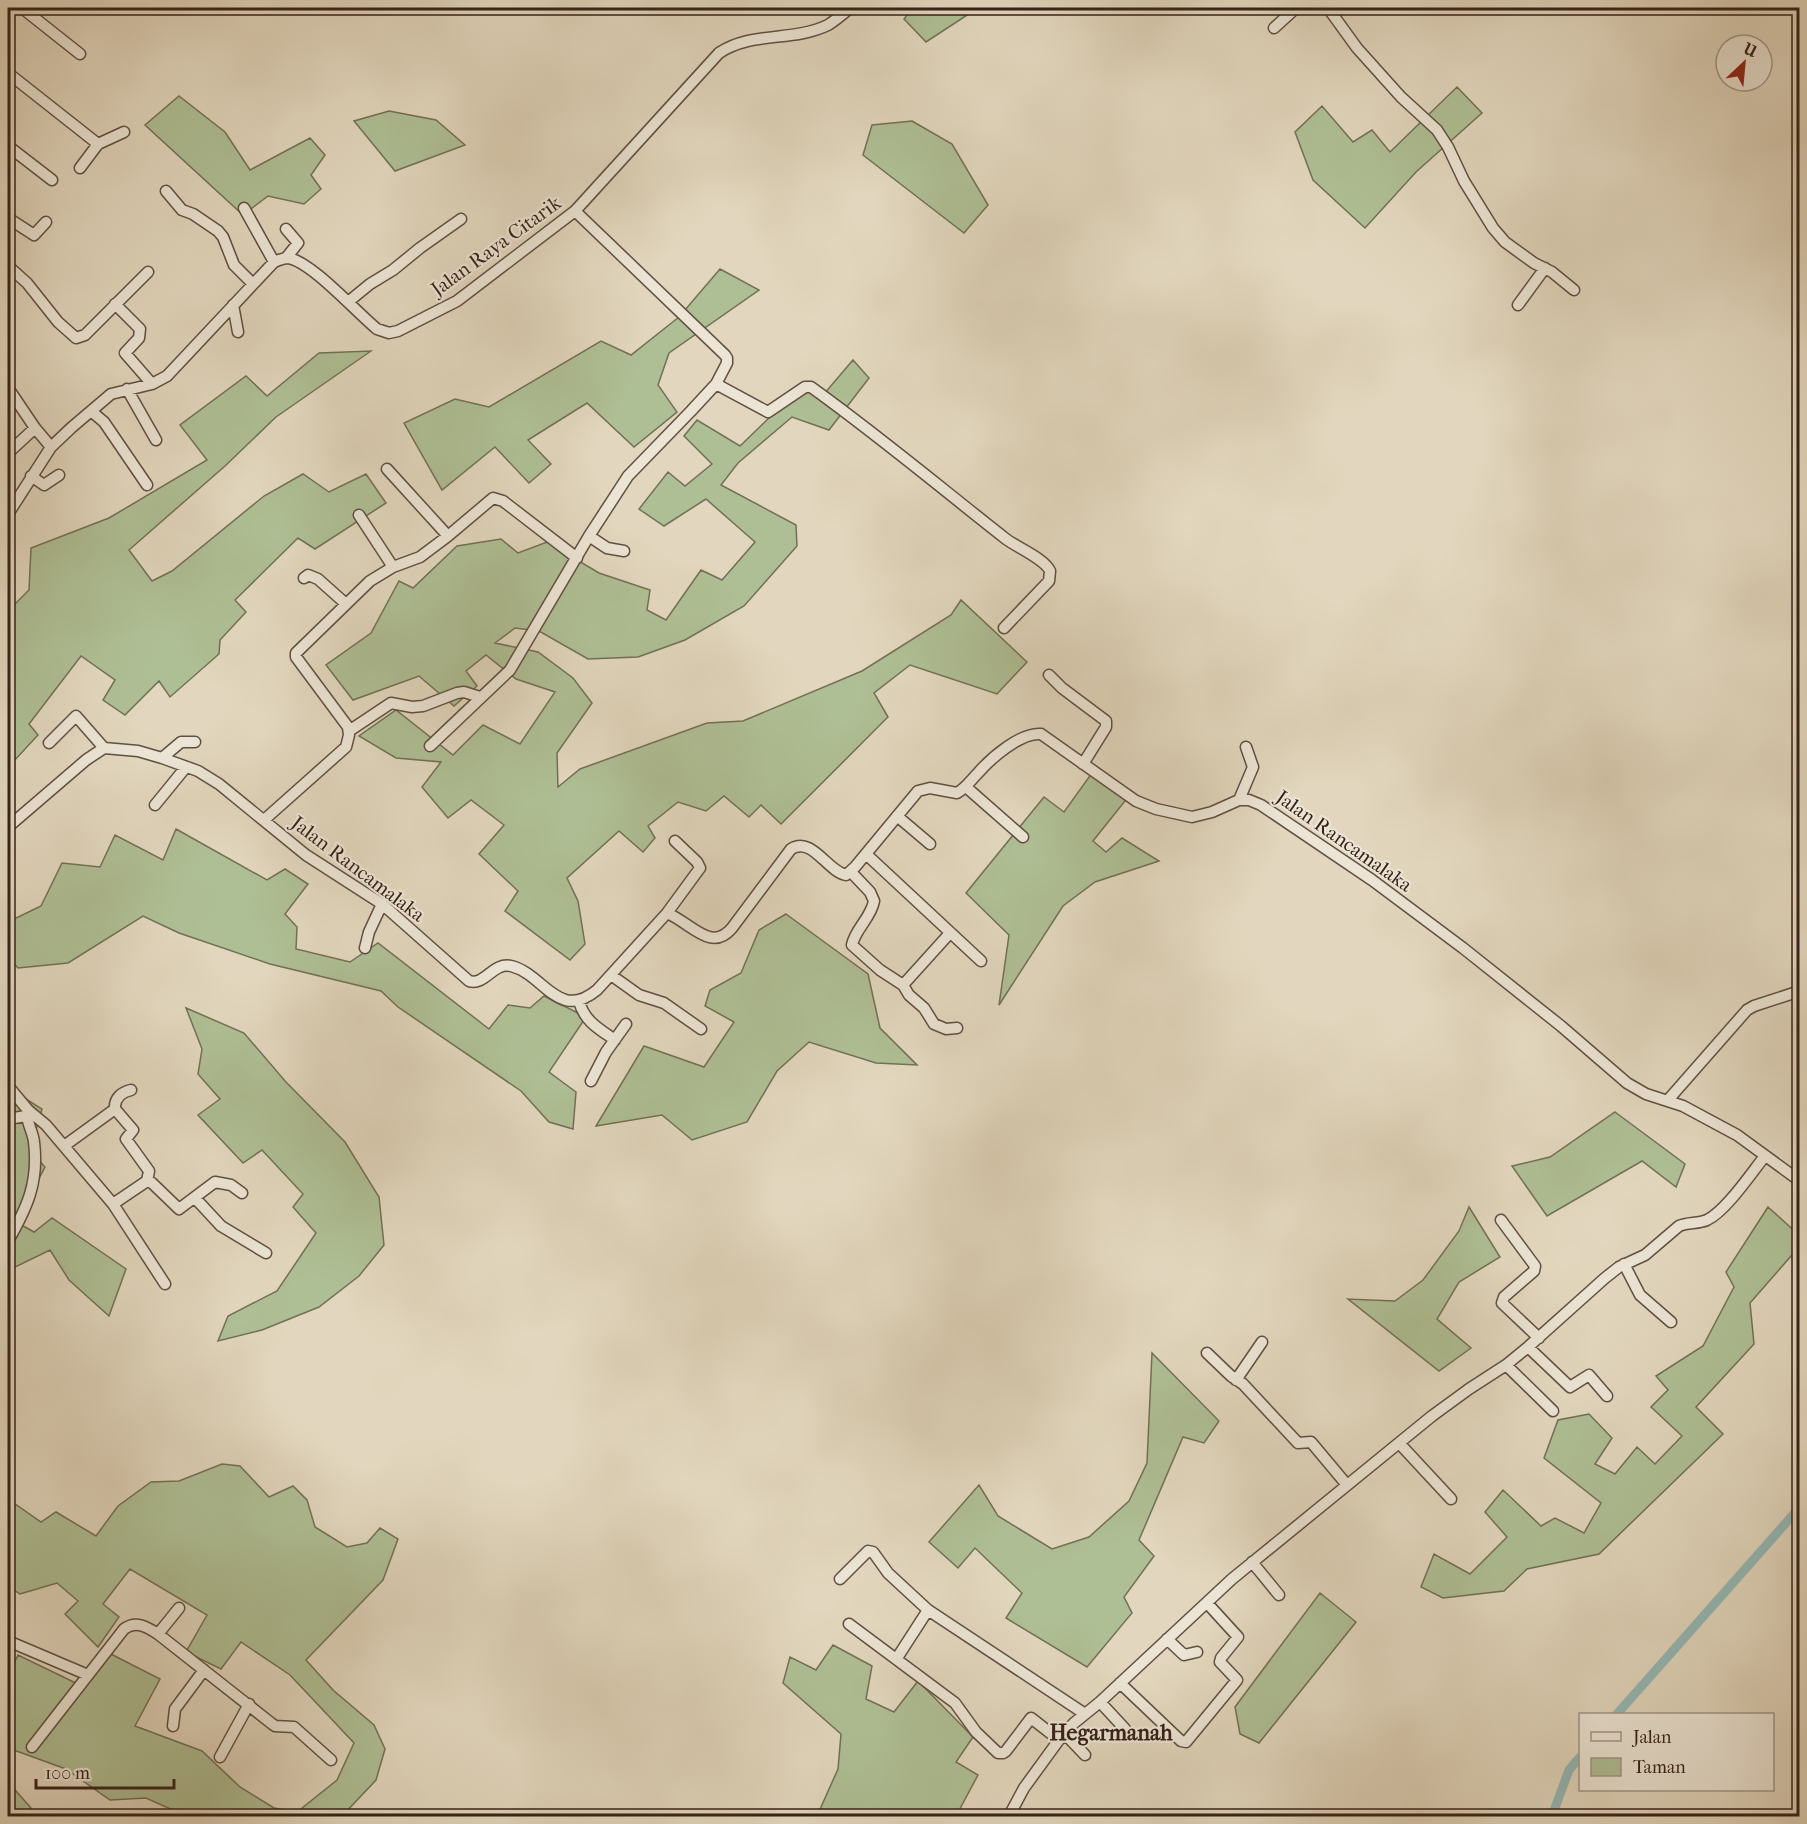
<svg xmlns="http://www.w3.org/2000/svg" width="1807" height="1824" viewBox="0 0 1807 1824" font-family="'IM FELL French Canon',serif">
	<rect width="100%" height="100%" fill="#e2d7be"/>
	<filter id="stains"><feTurbulence type="fractalNoise" baseFrequency=".00333" numOctaves="4"/><feColorMatrix values="0 0 0 0 .2 0 0 0 0 .09 0 0 0 0 .02 0 0 0 .5 -.17"/></filter>
	<radialGradient id="worn" r=".72"><stop offset=".6" stop-color="#630" stop-opacity="0"/><stop offset="1" stop-color="#630" stop-opacity=".3"/></radialGradient>
	<path fill="#afbf95" stroke="#727057" stroke-width="1.5" d="M913,8H978L926,42L904,19Z
		M1457,87L1482,113L1416,172L1365,228L1313,180L1295,132L1322,106L1353,142L1372,130L1390,152Z
		M179,96L225,132L250,170L310,138L325,155L311,175L321,189L304,204L268,196L243,215L145,125Z
		M389,111L436,120L465,145L395,171L354,121Z
		M912,121L952,144L988,205L964,233L863,155L872,125Z
		M720,269L759,290L669,353L658,385L677,412L634,447L587,403L528,440L551,464L529,483L495,447L442,490L404,423L455,399L489,407L601,341L631,355L679,317Z
		M371,351L276,417L225,466L129,550L152,581L172,571L264,496L303,474L329,492L366,474L386,503L315,549L298,538L235,600L246,612L220,640L219,654L170,697L159,681L125,715L103,700L115,680L81,656L29,724L38,735L14,761L8,755V611L29,590L31,548L109,518L207,460L180,425L246,376L267,396L319,353Z
		M853,360L869,378L829,430L792,417L738,463L721,485L796,525L797,546L744,606L685,640L638,657L588,659L539,631L515,628L495,643L538,652L573,678L592,703L557,753L558,787L580,769L707,723L743,721L862,671L951,615L961,600L1027,662L997,694L910,665L874,693L888,717L781,824L761,805L749,817L724,796L706,811L678,802L648,826L655,838L643,852L619,831L567,878L578,901L585,944L570,960L505,911L518,891L479,854L504,825L471,800L448,818L422,787L441,762L396,758L359,736L396,710L453,755L483,725L520,744L555,692L516,679L486,655L466,671L477,686L454,706L419,676L353,700L326,665L371,633L399,581L413,588L457,546L501,539L518,553L547,542L599,573L650,590L647,610L666,620L701,570L722,580L755,542L706,499L664,526L639,509L668,472L685,486L712,464L684,436L697,420L740,446L798,390L824,394Z
		M1092,773L1129,796L1093,841L1106,852L1122,838L1159,861L1095,882L1063,906L999,1005L1009,935L966,893L1044,797L1064,812Z
		M176,829L267,880L285,869L308,884L285,914L297,927L296,949L350,962L378,943L489,1029L508,1005L530,1008L544,996L586,1017L549,1072L576,1092L573,1129L549,1122L521,1091L398,1007L381,991L270,964L179,933L143,916L68,963L18,968L8,957V922L41,906L62,863L100,867L115,835L163,860Z
		M786,914L868,974L880,1028L917,1065L876,1063L809,1042L777,1071L747,1122L692,1140L662,1115L596,1126L644,1046L704,1067L734,1022L705,1006L710,990L741,973L759,930Z
		M186,1008L244,1033L285,1081L345,1142L379,1197L384,1245L359,1276L319,1307L262,1330L218,1341L228,1316L277,1291L316,1233L293,1207L303,1194L262,1150L243,1163L198,1115L220,1099L198,1074L202,1049Z
		M18,1094L42,1109L30,1150L45,1167L16,1222L34,1232L52,1218L126,1269L109,1316L69,1280L50,1250L15,1267L8,1277V1178L10,1173L8,1165V1107Z
		M1615,1112L1685,1164L1676,1187L1642,1161L1547,1216L1512,1166L1550,1157Z
		M1469,1207L1500,1257L1459,1282L1437,1319L1471,1348L1439,1371L1348,1299L1395,1301L1423,1280L1459,1231Z
		M1768,1207L1799,1235V1247L1750,1303L1754,1344L1696,1407L1723,1434L1599,1554L1527,1569L1504,1591L1443,1598L1421,1587L1434,1554L1470,1574L1507,1537L1485,1512L1503,1490L1541,1526L1555,1518L1584,1533L1601,1503L1544,1458L1558,1420L1589,1414L1612,1438L1595,1464L1615,1474L1637,1447L1655,1464L1682,1436L1651,1407L1668,1390L1656,1376L1703,1346L1734,1287L1726,1272Z
		M1152,1353L1219,1421L1204,1443L1183,1437L1139,1540L1154,1556L1124,1597L1132,1613L1087,1667L1006,1618L1022,1593L975,1548L958,1568L929,1542L979,1485L998,1516L1052,1549L1089,1537L1129,1501L1147,1463Z
		M222,1464L240,1466L269,1497L293,1486L307,1500L315,1527L347,1547L367,1543L380,1528L398,1539L383,1580L306,1660L333,1690L374,1725L385,1749L376,1780L342,1816H186L146,1798L110,1800L66,1769L8,1748V1677L18,1655L84,1687L109,1653L160,1679L135,1726L202,1751L240,1787L274,1808L297,1812L337,1780L354,1743L290,1675L241,1642L221,1669L186,1652L207,1615L130,1569L103,1604L119,1617L98,1647L65,1614L78,1601L57,1583L20,1594L8,1586V1499L41,1522L56,1512L96,1536L118,1506L151,1482L179,1481Z
		M1320,1593L1356,1622L1259,1743L1240,1734L1235,1707Z
		M833,1645L872,1666L866,1699L894,1712L918,1681L973,1737L956,1762L978,1775L956,1816H817L838,1769L841,1734L783,1683L790,1657L816,1670Z
		M8,1781L9,1783L38,1816H8Z"/>
	<g fill="none" stroke-linecap="round" stroke-linejoin="round">
		<path stroke="#95b9b6" stroke-width="9" d="M1617,1714L1800,1507
			M1552,1816L1569,1770L1580,1757"/>
		<g stroke="#614f42" stroke-width="13">
			<path id="minor" d="M22,8L80,54
				M1328,8L1357,48L1401,97L1437,130L1448,147L1464,181L1493,228L1505,242L1534,263L1552,272L1574,290
				M1274,28L1296,8
				M8,73L98,144
				M8,146L52,180
				M80,168L98,144L124,132
				M166,191L182,210L193,214L218,231L223,237L234,265L253,284
				M244,208L274,262
				M8,218L34,235L46,222
				M286,258L298,243L286,229
				M8,266L27,283L58,322L76,338L85,335L148,272
				M348,302L370,284L393,270L420,248L461,219
				M115,304L140,329L139,338L125,353L152,384
				M233,305L238,332
				M1518,305L1545,268
				M716,384L768,412L805,387H811C878,435 941,488 1006,539C1018,548 1045,559 1050,571L1049,581L1004,628
				M8,388L35,428L51,447
				M127,389L156,440
				M91,411L104,422L147,485
				M8,453L35,428
				M387,469L448,536
				M31,476L44,485L59,475
				M8,514L51,447L71,428L111,394L152,384L167,376L274,262C279,260 283,258 288,258C311,261 357,313 377,329L389,333L398,331L457,301L575,211L719,53C752,31 793,42 828,25C836,20 843,14 850,8
				M359,515L393,567
				M589,536L607,548L624,551
				M304,578L308,575L318,579L346,604
				M1049,675L1062,688L1106,721V727L1083,764
				M349,731L391,703L412,707L423,706L457,693L464,692L480,697
				M49,743L76,716L104,748
				M430,746L510,670L589,536L628,476L691,411L716,384L727,363V358L725,355L575,211
				M162,758L181,742H195
				M966,787L1023,837
				M1239,800L1253,767L1246,747
				M155,805L186,767
				M897,816L930,844
				M264,820L346,747L349,735L348,727L296,657V653L370,581L393,567L420,557L448,536L493,498L503,501L577,558
				M8,827L86,760L104,748L138,751L162,758L198,771L219,784L306,855L382,904L469,981C485,986 493,962 511,966C544,974 558,1022 597,990L667,913C691,923 711,953 732,928L791,849C812,836 827,871 846,875L855,867L918,791L930,788L957,793C966,788 971,780 978,773C991,758 1021,732 1041,734L1136,801L1156,809L1192,817L1212,812L1239,800H1249L1261,805L1372,880L1463,948L1561,1026L1627,1083L1646,1094L1683,1106L1737,1135L1800,1181
				M866,854L981,961
				M851,872L870,892L874,901C871,918 855,929 852,945L880,970L903,985L909,995L924,1008L934,1024L946,1029L957,1028
				M667,913L700,868L697,862L675,841
				M365,948L369,932L382,904
				M611,975L639,995L664,1003L701,1029
				M903,985L950,933
				M579,1001C584,1021 599,1029 615,1040
				M591,1081L606,1052L626,1024
				M8,1086L28,1110C25,1121 33,1131 34,1142C39,1182 27,1208 8,1241
				M131,1090C122,1092 114,1098 115,1109L133,1130L126,1139L149,1171L147,1181
				M1668,1100L1747,1010L1754,1006L1800,991
				M28,1110L46,1125L113,1204L165,1284
				M8,1119L26,1116
				M64,1146L115,1109
				M195,1198L221,1226L266,1253
				M113,1204L147,1181L152,1183L179,1209L215,1182L231,1185L242,1193
				M1501,1220L1535,1266L1534,1271L1504,1297L1502,1303L1539,1338
				M1624,1264L1640,1295L1671,1322
				M1528,1347L1570,1387L1589,1375L1607,1396
				M1207,1353L1231,1376L1243,1384L1298,1443L1311,1442L1347,1485
				M1506,1365L1553,1411
				M1236,1380L1262,1342
				M1399,1443L1451,1499
				M1252,1562L1279,1595
				M840,1579L868,1551L873,1552L888,1573L928,1610L1085,1714
				M849,1624L955,1703L976,1732L998,1753H1003L1006,1751L1031,1718L1058,1739
				M158,1634L179,1608
				M1167,1639L1184,1655L1197,1652
				M8,1641L88,1675
				M897,1658L928,1610
				M1120,1683L1181,1741L1186,1742L1237,1680L1220,1662L1221,1658L1238,1637L1207,1603
				M1100,1702L1125,1729
				M173,1726L175,1709L204,1670
				M1064,1733L1085,1755
				M32,1747L124,1629C136,1620 147,1627 158,1634L271,1723L275,1726L294,1727L331,1760
				M220,1757L249,1704
				M1009,1816L1024,1788L1064,1733L1074,1723L1100,1702L1232,1579L1432,1416L1469,1389L1506,1365L1528,1347L1605,1278L1619,1267L1645,1255L1679,1226C1688,1222 1698,1224 1707,1220C1726,1211 1752,1172 1765,1156"/>
		</g>
		<use href="#minor" stroke="#ece5d5" stroke-width="10"/>
	</g>
	<g text-anchor="middle" dominant-baseline="central" stroke-width="4.5" stroke-linejoin="round" paint-order="stroke">
		<g font-size="20" fill="#362219" stroke="#ece5d5">
			<text transform="translate(496 246) rotate(-36)">Jalan Raya Citarik</text>
			<text transform="translate(1344 841) rotate(35)">Jalan Rancamalaka</text>
			<text transform="translate(358 869) rotate(37)">Jalan Rancamalaka</text>
		</g>
		<g font-size="22" font-weight="bold" fill="#362219" stroke="#ece5d5">
			<text x="1111" y="1733">Hegarmanah</text>
		</g>
	</g>
	<rect width="1807" height="1824" fill="none" stroke="#e2d7be" stroke-width="30"/>
	<rect x="9" y="9" width="1789" height="1806" fill="none" stroke="#362219" stroke-width="3"/>
	<rect x="15" y="15" width="1777" height="1794" fill="none" stroke="#362219" stroke-width="1.5"/>
	<rect x="1579" y="1713" width="195" height="78" fill="#ece5d5" stroke="#a3978a" stroke-width="1.5"/>
	<rect x="1591" y="1732" width="30" height="9" fill="#ece5d5" stroke="#a3978a" stroke-width="1.5"/>
	<text x="1633" y="1743" font-size="18" fill="#362219">Jalan</text>
	<rect x="1591" y="1758" width="30" height="18" fill="#afbf95" stroke="#a3978a" stroke-width="1.5"/>
	<text x="1633" y="1773" font-size="18" fill="#362219">Taman</text>
	<g transform="translate(1744 63) rotate(26)"><circle r="28" fill="#ece5d5" stroke="#a3978a" stroke-width="1.5"/>
	<path d="M0-4.5L10 22L0 15L-10 22Z" fill="#8f2418"/>
	<text y="-9" font-size="16" font-weight="bold" text-anchor="middle" fill="#362219">U</text>
	</g>
	<path d="M36 1779v9h138v-9" fill="none" stroke="#362219" stroke-width="3"/>
	<text x="45" y="1779" font-size="18" fill="#362219" stroke="#ece5d5" stroke-width="4.5" paint-order="stroke">100 m</text>
	<rect width="100%" height="100%" filter="url(#stains)"/>
	<rect width="100%" height="100%" fill="url(#worn)"/>
</svg>
